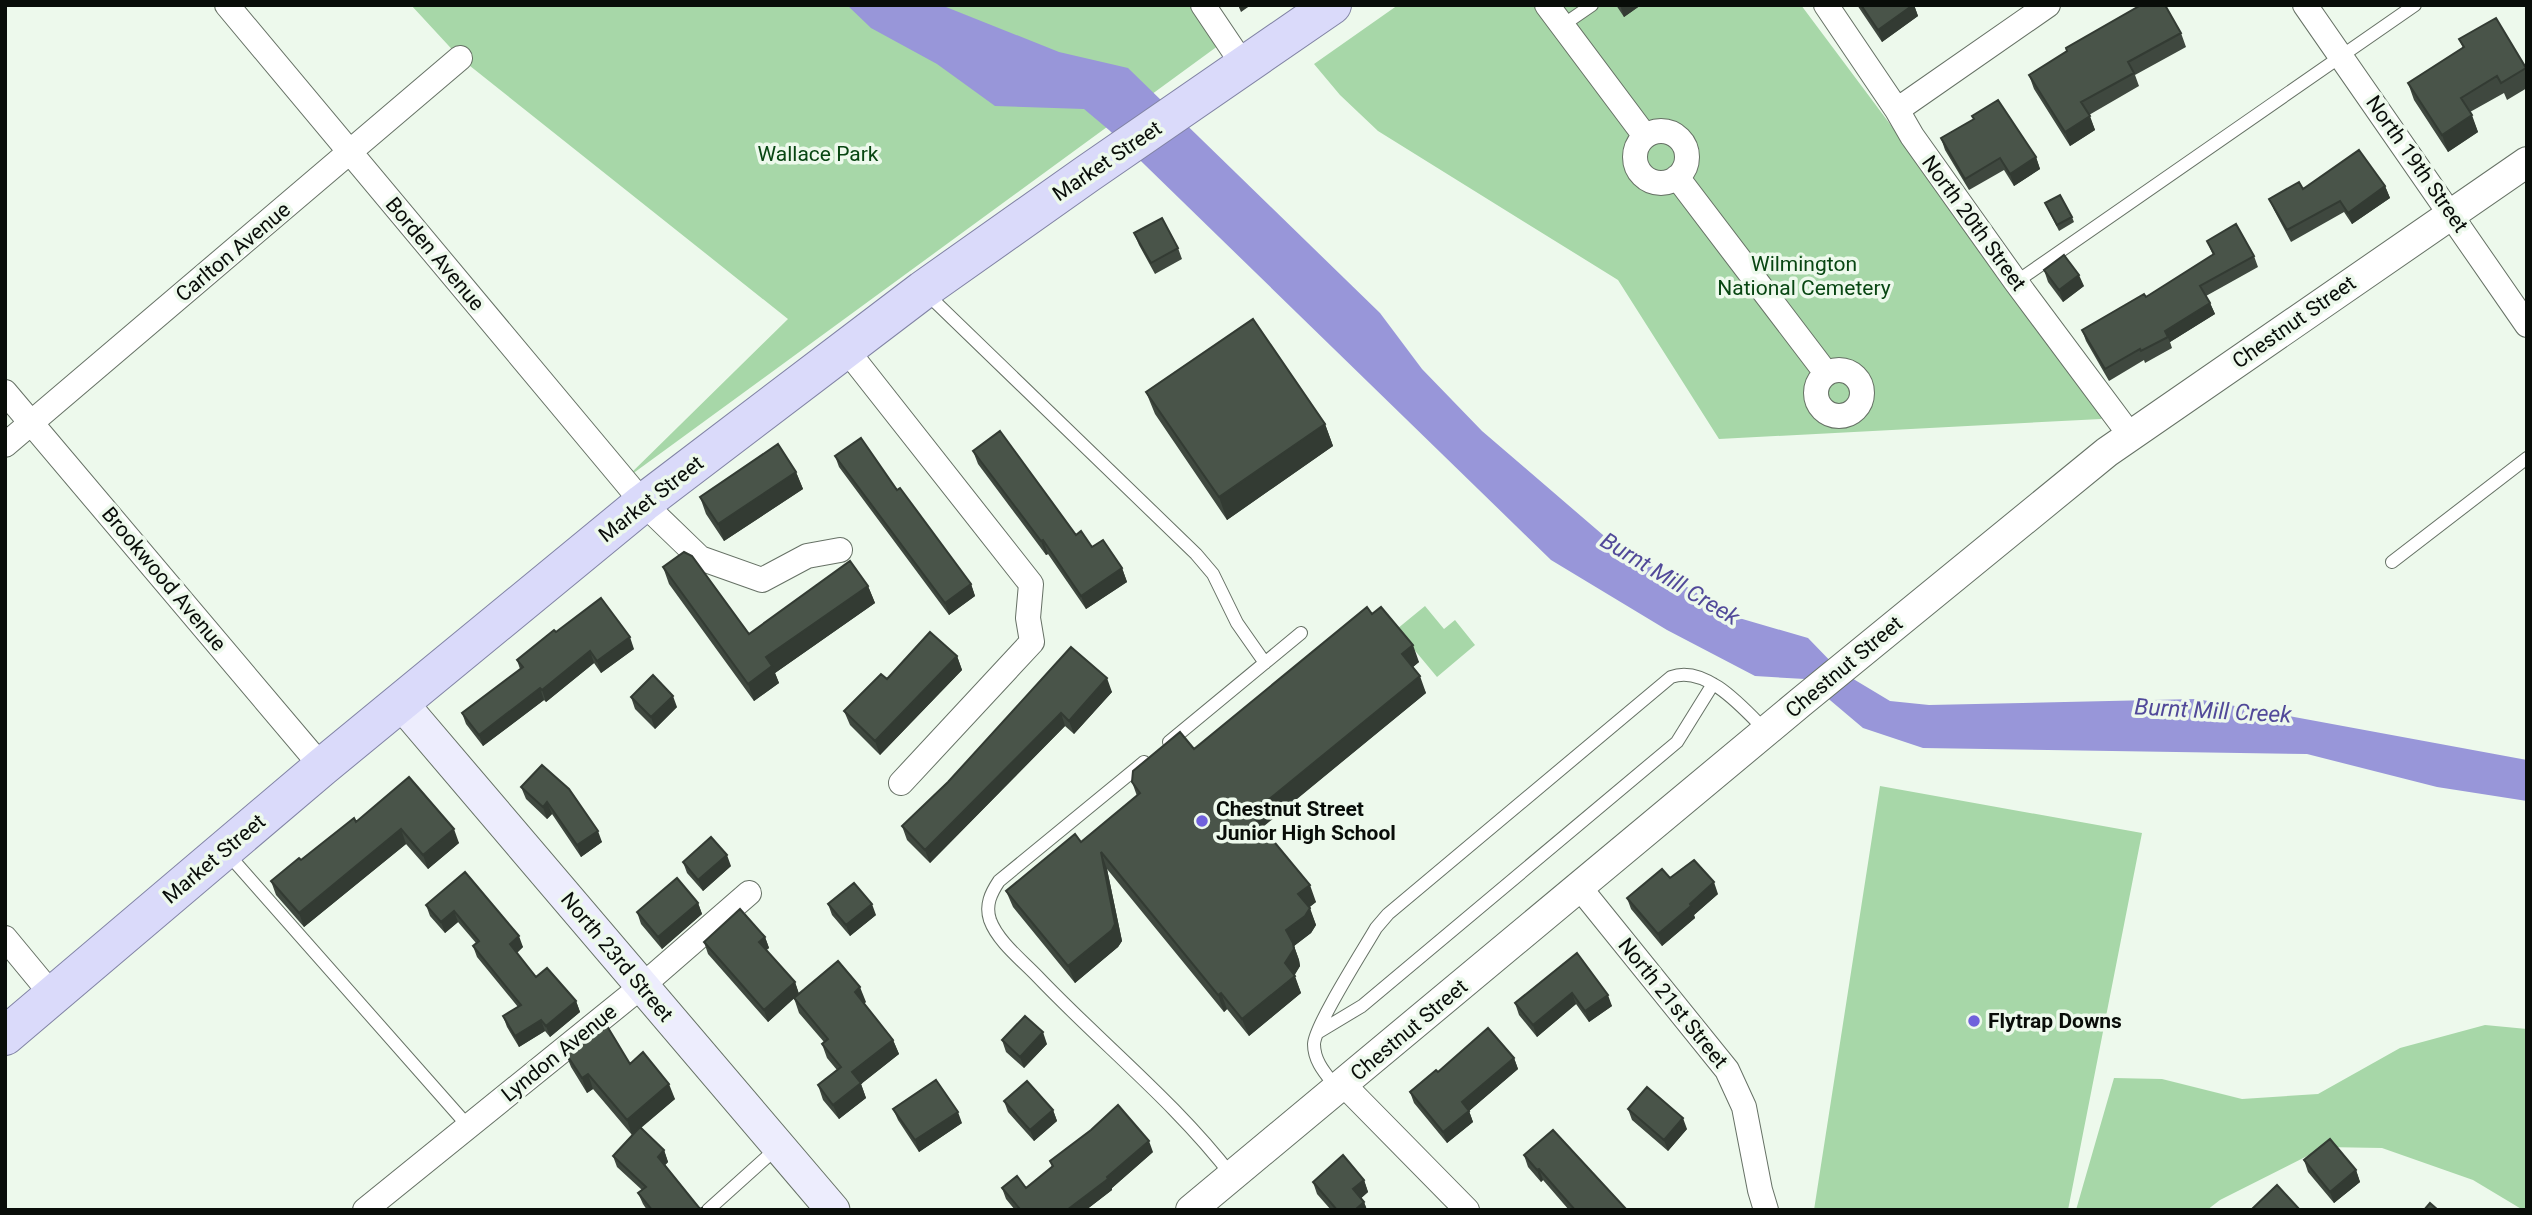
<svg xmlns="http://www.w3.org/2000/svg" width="2532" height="1215" viewBox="0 0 2532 1215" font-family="Roboto,sans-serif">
	<rect width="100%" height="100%" fill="#edf9ec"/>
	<path fill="#a7d7a8" d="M411,5H1203L1226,40L624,480L788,319L460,58Z
		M1398,5H1801L2106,413L2101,419L1719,439L1618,280L1378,131L1340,95L1314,64Z
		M1425,606L1444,629L1455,620L1475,645L1437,677L1397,629Z
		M1880,786L2142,833L2068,1210H1814Z
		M2485,1025L2527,1029V1210H2523L2473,1180L2382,1148L2325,1147L2220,1200L2207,1210H2076L2114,1078L2162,1079L2242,1099L2318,1094L2400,1048Z"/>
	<path fill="#9896d9" d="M847,5H941L1059,52L1128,68L1380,313L1422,369L1482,431L1610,541L1739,618L1808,638L1840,671L1890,701L1929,705L2197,699L2527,760V801L2437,787L2307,754L1923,748L1863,728L1805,679L1755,676L1667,630L1551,560L1109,130L1084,109L995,106L937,64L871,28Z"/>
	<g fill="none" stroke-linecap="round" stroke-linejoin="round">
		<g stroke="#667165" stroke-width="14">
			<path id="service" d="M1563,25L1592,5
				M2016,282L2415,5
				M926,293L1196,554L1213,574L1237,623L1265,663
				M2392,562L2527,458
				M1169,742L1301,633
				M1144,762L999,881C991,893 985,905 990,920C998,942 1023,961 1038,977C1102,1044 1176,1103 1232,1176
				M227,853L468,1126
				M1317,1033L1362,1006L1677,742L1713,684
				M1336,1087C1326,1074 1314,1062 1314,1044C1315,1025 1364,949 1376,928L1388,914L1671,677C1706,664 1744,709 1766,731
				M708,1210L778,1147"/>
		</g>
		<g stroke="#667165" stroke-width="26">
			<path id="minor" d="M227,5L624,480L643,503L700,558L762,580L807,556L840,550
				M1203,5L1244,66
				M1547,5L1645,136
				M1826,5L1897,110L1912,136L2016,282L2130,435
				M2305,5L2527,325
				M1897,110L2048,5
				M1635 157a26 26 0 1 1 52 0a26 26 0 1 1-52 0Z
				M1677,177L1826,373
				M845,348L1031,584L1028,618L1032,642L901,783
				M1816 393a23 23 0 1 1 46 0a23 23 0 1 1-46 0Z
				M5,392L322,767
				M5,445L460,58
				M1580,888L1727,1070L1744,1107L1760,1190L1766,1210
				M5,938L53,996
				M1343,1084L1467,1210
				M365,1210L642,986L749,893"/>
		</g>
		<g stroke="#667165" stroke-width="32">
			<path id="tertiary" d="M1191,1210L1801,702L2107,452L2527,162"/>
		</g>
		<g stroke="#667165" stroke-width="35">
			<path id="secondary" d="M402,704L833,1210"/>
		</g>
		<g stroke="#8183a4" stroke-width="40">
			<path id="primary" d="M5,1036L322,767L643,503L923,290L1087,174L1332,5"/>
		</g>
		<use href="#service" stroke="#fff" stroke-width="12"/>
		<use href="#minor" stroke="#fff" stroke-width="24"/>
		<use href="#tertiary" stroke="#fff" stroke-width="30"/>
		<use href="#secondary" stroke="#ededfd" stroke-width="33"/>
		<use href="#primary" stroke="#dadafa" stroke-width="38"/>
	</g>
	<path fill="#3f483f" d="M1616,5H1641L1624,17Z
		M1857,5H1914L1918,16L1882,42Z
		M2181,33L2186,47L2135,75L2139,86L2089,115L2095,130L2070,146L2034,89L2029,75Z
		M2459,39L2526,68L2527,72V88L2507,100L2504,93L2470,112L2478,132L2448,152L2414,100L2408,83L2463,48Z
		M1972,116L2036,157L2040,169L2014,186L2004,170L1969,190L1945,150L1941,138L1974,119Z
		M2385,186L2390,198L2352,224L2344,212L2291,242L2274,210L2269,199Z
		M2045,203L2072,217L2074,222L2059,231Z
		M1134,233L1178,248L1182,259L1155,274L1139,245Z
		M2207,241L2254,256L2258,267L2206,296L2210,303L2215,314L2170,342L2172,348L2145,363L2144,360L2109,381L2086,341L2082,330L2146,297L2213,255Z
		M2044,270L2084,286L2063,302L2048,282Z
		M1146,392L1325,424L1333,446L1227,520L1155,414Z
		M973,451L1092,547L1122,568L1127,582L1086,609L1048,554L1046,555L978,464Z
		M835,456L897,490L971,584L975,596L949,615L839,467Z
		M796,472L803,489L724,541L706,514L700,497Z
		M663,567L749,634L868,586L875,603L775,673L779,683L754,701L669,584Z
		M1372,614L1419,662L1413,667L1426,693L1262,827L1316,902L1309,907L1316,925L1311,933L1294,946L1299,960L1300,966L1294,975L1301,993L1249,1036L1227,1009L1224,1012L1107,869L1122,941L1118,947L1075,983L1013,907L1006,891L1081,842L1137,796L1132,782L1194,749Z
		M556,632L634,649L601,673L594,663L546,702L544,700L483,746L466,724L462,713L520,669L517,660Z
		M1071,647L1112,692L1074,734L1065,726L930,863L907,840L902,826L948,782Z
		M957,656L962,670L880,755L850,725L844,711L887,679Z
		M631,697L677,707L655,729L635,709Z
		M542,765L602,842L581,857L552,814L547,819L526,799L521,787Z
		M409,777L459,843L428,869L406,844L304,927L276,895L271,881L356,822Z
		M683,862L731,866L703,891L687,873Z
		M465,872L523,947L517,953L536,977L576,1001L580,1012L550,1037L545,1031L519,1047L507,1027L503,1016L518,1007L477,957L473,946L476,943L458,922L445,933L430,916L426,905Z
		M1670,878L1718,894L1694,915L1695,918L1662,946L1631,909L1627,898Z
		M698,903L702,914L662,949L641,924L637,912Z
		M828,904L876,915L850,936L832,915Z
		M765,937L769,948L766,950L795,982L799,994L866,1002L864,1003L893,1040L899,1054L861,1084L866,1098L839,1119L823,1100L818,1085L837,1070L827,1058L822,1044L824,1042L799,1013L794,998L768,1022L708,954L704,942Z
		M1577,953L1612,1006L1589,1022L1576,1004L1537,1037L1519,1015L1515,1003Z
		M1002,1040L1047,1044L1024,1068L1006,1052Z
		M565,1052L630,1064L675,1099L641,1128L664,1150L668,1162L665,1165L700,1209L703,1210H647L643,1204L638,1193L642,1190L617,1167L613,1156L632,1135L593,1089L587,1093L571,1067Z
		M1514,1058L1518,1069L1469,1111L1473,1122L1447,1143L1414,1103L1410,1092L1438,1072Z
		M1004,1101L1053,1110L1057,1121L1034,1141L1008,1112Z
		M893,1109L962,1123L919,1152L898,1120Z
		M1628,1109L1687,1129L1668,1151L1632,1120Z
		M1153,1152L1112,1188V1190L1086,1210H1015L1006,1199L1002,1188H1026L1052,1167L1050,1161Z
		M1524,1155L1627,1210H1569L1543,1180L1541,1182L1528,1167Z
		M2304,1160L2356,1170L2360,1182L2334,1203L2308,1172Z
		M1364,1180L1368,1192L1361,1198L1364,1202L1367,1210H1331L1317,1194L1313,1182Z"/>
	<path fill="#333b33" d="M1238,5H1251L1241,12Z
		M1620,5H1641L1624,17Z
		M1914,5L1918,16L1882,42L1878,30Z
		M2472,115L2478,132L2448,152L2442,135Z
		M2090,116L2095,130L2070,146L2065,132Z
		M2036,157L2040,169L2014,186L2010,174Z
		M2385,186L2390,198L2352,224L2348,213Z
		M2079,275L2084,286L2063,302L2059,290Z
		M2210,303L2215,314L2170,342L2165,331Z
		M1325,424L1333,446L1227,520L1219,497Z
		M796,472L803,489L724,541L718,524Z
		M1043,540L1048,554L1046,555L1041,541Z
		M1122,568L1127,582L1086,609L1081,596Z
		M971,584L975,596L949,615L945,603Z
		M868,586L875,603L775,673L779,683L754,701L748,684L766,657Z
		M630,637L634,649L601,673L597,661Z
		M1413,645L1419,662L1408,671L1402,654Z
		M590,651L594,663L546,702L542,690Z
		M957,656L962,670L880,755L875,741Z
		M1420,676L1426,693L1258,831L1251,814Z
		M1107,678L1112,692L1074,734L1069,721Z
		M540,688L544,700L483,746L479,735Z
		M673,696L677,707L655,729L651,717Z
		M1061,713L1065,726L930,863L925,850Z
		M547,802L552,814L547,819L543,807Z
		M401,829L406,844L304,927L299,913Z
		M454,829L459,843L428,869L423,855Z
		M598,831L602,842L581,857L577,845Z
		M1101,852L1107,869L1122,941L1118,947L1075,983L1068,966Z
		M727,855L731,866L703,891L698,880Z
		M1714,882L1718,894L1694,915L1695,918L1662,946L1658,934Z
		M1310,885L1316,902L1305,911L1298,894Z
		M698,903L702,914L662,949L658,937Z
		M872,904L876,915L850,936L846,925Z
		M1310,908L1316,925L1311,933L1294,946L1299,960L1300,966L1293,978L1295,976L1301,993L1249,1036L1242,1019L1285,963L1286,930Z
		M454,911L458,922L445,933L441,922Z
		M519,936L523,947L514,955L510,944Z
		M765,937L769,948L763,953L759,942Z
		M795,982L799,994L768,1022L764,1010Z
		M860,987L866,1002L861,1006L855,992Z
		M1221,993L1227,1009L1224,1012L1218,995Z
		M1572,993L1576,1004L1537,1037L1533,1025Z
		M1608,995L1612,1006L1589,1022L1585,1011Z
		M576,1001L580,1012L550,1037L546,1026Z
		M541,1020L545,1031L519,1047L515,1036Z
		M1043,1032L1047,1044L1024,1068L1020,1057Z
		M893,1040L899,1054L861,1084L866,1098L839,1119L833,1105L852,1072Z
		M1514,1058L1518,1069L1469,1111L1473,1122L1447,1143L1443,1132L1462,1102Z
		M588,1074L593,1089L587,1093L582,1078Z
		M669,1084L675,1099L632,1135L627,1120Z
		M1053,1110L1057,1121L1034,1141L1030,1130Z
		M958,1112L962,1123L919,1152L915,1140Z
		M1683,1118L1687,1129L1668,1151L1664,1140Z
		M1149,1141L1153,1152L1112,1188V1190L1086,1210H1067Z
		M664,1150L668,1162L662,1168L658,1157Z
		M1539,1169L1543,1180L1541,1182L1537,1170Z
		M2356,1170L2360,1182L2334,1203L2330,1192Z
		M1364,1180L1368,1192L1358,1201L1353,1189Z
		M1364,1202L1367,1210H1355Z"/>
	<path fill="#495449" stroke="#333b33" stroke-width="2" d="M1861,5H1913L1878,30Z
		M2141,5H2165L2181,33L2128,62L2134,73L2081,102L2090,116L2065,132L2029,75L2067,51L2066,48Z
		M2496,18L2526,68L2501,83L2497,76L2461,98L2472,115L2442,135L2408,83L2464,47L2459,39Z
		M1998,100L2036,157L2010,174L2000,158L1965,179L1941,138L1974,119L1972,116Z
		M2359,150L2385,186L2348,213L2340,201L2287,230L2269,199L2299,182L2303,189Z
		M2060,195L2072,217L2057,225L2045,203Z
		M1162,218L1178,248L1151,263L1134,233Z
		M2236,224L2254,256L2200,286L2210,303L2165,331L2168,337L2141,351L2140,349L2105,369L2082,330L2144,294L2146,297L2214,254L2207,241Z
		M2064,255L2079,275L2059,290L2044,270Z
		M1253,319L1325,424L1219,497L1146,392Z
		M1000,431L1076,535L1081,531L1092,547L1103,540L1122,568L1081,596L1043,540L1041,541L973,451Z
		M861,438L897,490L900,488L971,584L945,603L835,456Z
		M778,444L796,472L718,524L700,497Z
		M684,552L692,556L749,634L850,561L868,586L766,657L772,666L748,684L663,567Z
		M601,598L630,637L597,661L590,651L542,690L540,688L479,735L462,713L523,667L517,660L554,630L556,632Z
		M1367,607L1372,614L1381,607L1413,645L1402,654L1420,676L1251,814L1310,885L1298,894L1310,908L1305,916L1286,930L1293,943L1294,949L1285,963L1295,976L1242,1019L1221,993L1218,995L1101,852L1115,924L1112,930L1068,966L1006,891L1075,834L1081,842L1140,793L1132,782L1133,771L1180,732L1194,749Z
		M930,632L957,656L875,741L844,711L881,674L887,679Z
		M1071,647L1107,678L1069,721L1061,713L925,850L902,826L948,782Z
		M653,675L673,696L651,717L631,697Z
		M542,765L569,789L598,831L577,845L547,802L543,807L521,787Z
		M409,777L454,829L423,855L401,829L299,913L271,881L299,858L301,860L354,818L356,822Z
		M711,837L727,855L698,880L683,862Z
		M1694,860L1714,882L1690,904L1691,906L1658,934L1627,898L1662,869L1670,878Z
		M465,872L519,936L510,944L536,977L547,968L576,1001L546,1026L541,1020L515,1036L503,1016L521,1005L473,946L479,941L454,911L441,922L426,905Z
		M677,878L698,903L658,937L637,912Z
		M854,883L872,904L846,925L828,904Z
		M740,909L765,937L759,942L795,982L764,1010L704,942Z
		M1577,953L1608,995L1585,1011L1572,993L1533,1025L1515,1003Z
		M838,961L860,987L855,992L893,1040L852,1072L861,1083L833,1105L818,1085L841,1067L822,1044L828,1039L794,998Z
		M1025,1016L1043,1032L1020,1057L1002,1040Z
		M607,1026L630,1064L643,1052L669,1084L627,1120L588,1074L582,1078L565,1052Z
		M1488,1028L1514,1058L1462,1102L1469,1111L1443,1132L1410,1092L1436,1070L1438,1072Z
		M936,1080L958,1112L915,1140L893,1109Z
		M1027,1081L1053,1110L1030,1130L1004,1101Z
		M1647,1087L1683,1118L1664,1140L1628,1109Z
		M1118,1105L1149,1141L1107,1177L1108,1179L1067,1210H1016L1019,1208L1002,1188L1017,1176L1026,1188L1053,1166L1050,1161L1091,1130Z
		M640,1127L664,1150L658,1157L700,1209L702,1208L703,1210H652L638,1193L646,1187L613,1156Z
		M1553,1130L1627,1210H1575L1539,1169L1537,1170L1524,1155Z
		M2330,1139L2356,1170L2330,1192L2304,1160Z
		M1343,1155L1364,1180L1353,1189L1364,1202L1355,1210H1337L1313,1182Z
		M2277,1185L2300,1210H2253L2252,1209Z
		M2430,1203L2438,1210H2424Z"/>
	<g fill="#7061dc" stroke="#edf9ec" stroke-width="2.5">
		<circle cx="1202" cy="821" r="7"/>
		<circle cx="1974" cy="1021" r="7"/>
	</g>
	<g text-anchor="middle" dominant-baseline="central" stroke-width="7" stroke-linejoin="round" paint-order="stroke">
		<g font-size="21" fill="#084612" stroke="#edf9ec">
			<text x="818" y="154">Wallace Park</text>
			<text x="1804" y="264">Wilmington<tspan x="1804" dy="24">National Cemetery</tspan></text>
		</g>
		<g font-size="21" fill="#090d09" stroke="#edf9ec">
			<text transform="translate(1107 161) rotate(-34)">Market Street</text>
			<text transform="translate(2417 164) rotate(55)">North 19th Street</text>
			<text transform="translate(1974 223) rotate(54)">North 20th Street</text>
			<text transform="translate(233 252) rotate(-40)">Carlton Avenue</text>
			<text transform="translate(435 254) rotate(50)">Borden Avenue</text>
			<text transform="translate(2294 322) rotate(-35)">Chestnut Street</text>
			<text transform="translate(651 499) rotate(-38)">Market Street</text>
			<text transform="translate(164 579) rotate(50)">Brookwood Avenue</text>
			<text transform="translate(1844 667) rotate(-40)">Chestnut Street</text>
			<text transform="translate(214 859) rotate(-40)">Market Street</text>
			<text transform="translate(617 957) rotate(50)">North 23rd Street</text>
			<text transform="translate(1673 1003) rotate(51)">North 21st Street</text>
			<text transform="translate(1409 1030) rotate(-40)">Chestnut Street</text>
			<text transform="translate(559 1053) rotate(-39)">Lyndon Avenue</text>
		</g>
		<g font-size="21" font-weight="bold" fill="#090d09" stroke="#edf9ec" text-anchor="start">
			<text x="1216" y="809">Chestnut Street<tspan x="1216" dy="24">Junior High School</tspan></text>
			<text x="1988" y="1021">Flytrap Downs</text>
		</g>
		<g font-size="23" font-style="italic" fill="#514999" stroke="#edf9ec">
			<text transform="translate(1670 579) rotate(31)">Burnt Mill Creek</text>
			<text transform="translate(2213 711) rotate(3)">Burnt Mill Creek</text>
		</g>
	</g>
	<rect width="2532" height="1215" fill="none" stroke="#090d09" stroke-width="14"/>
</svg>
